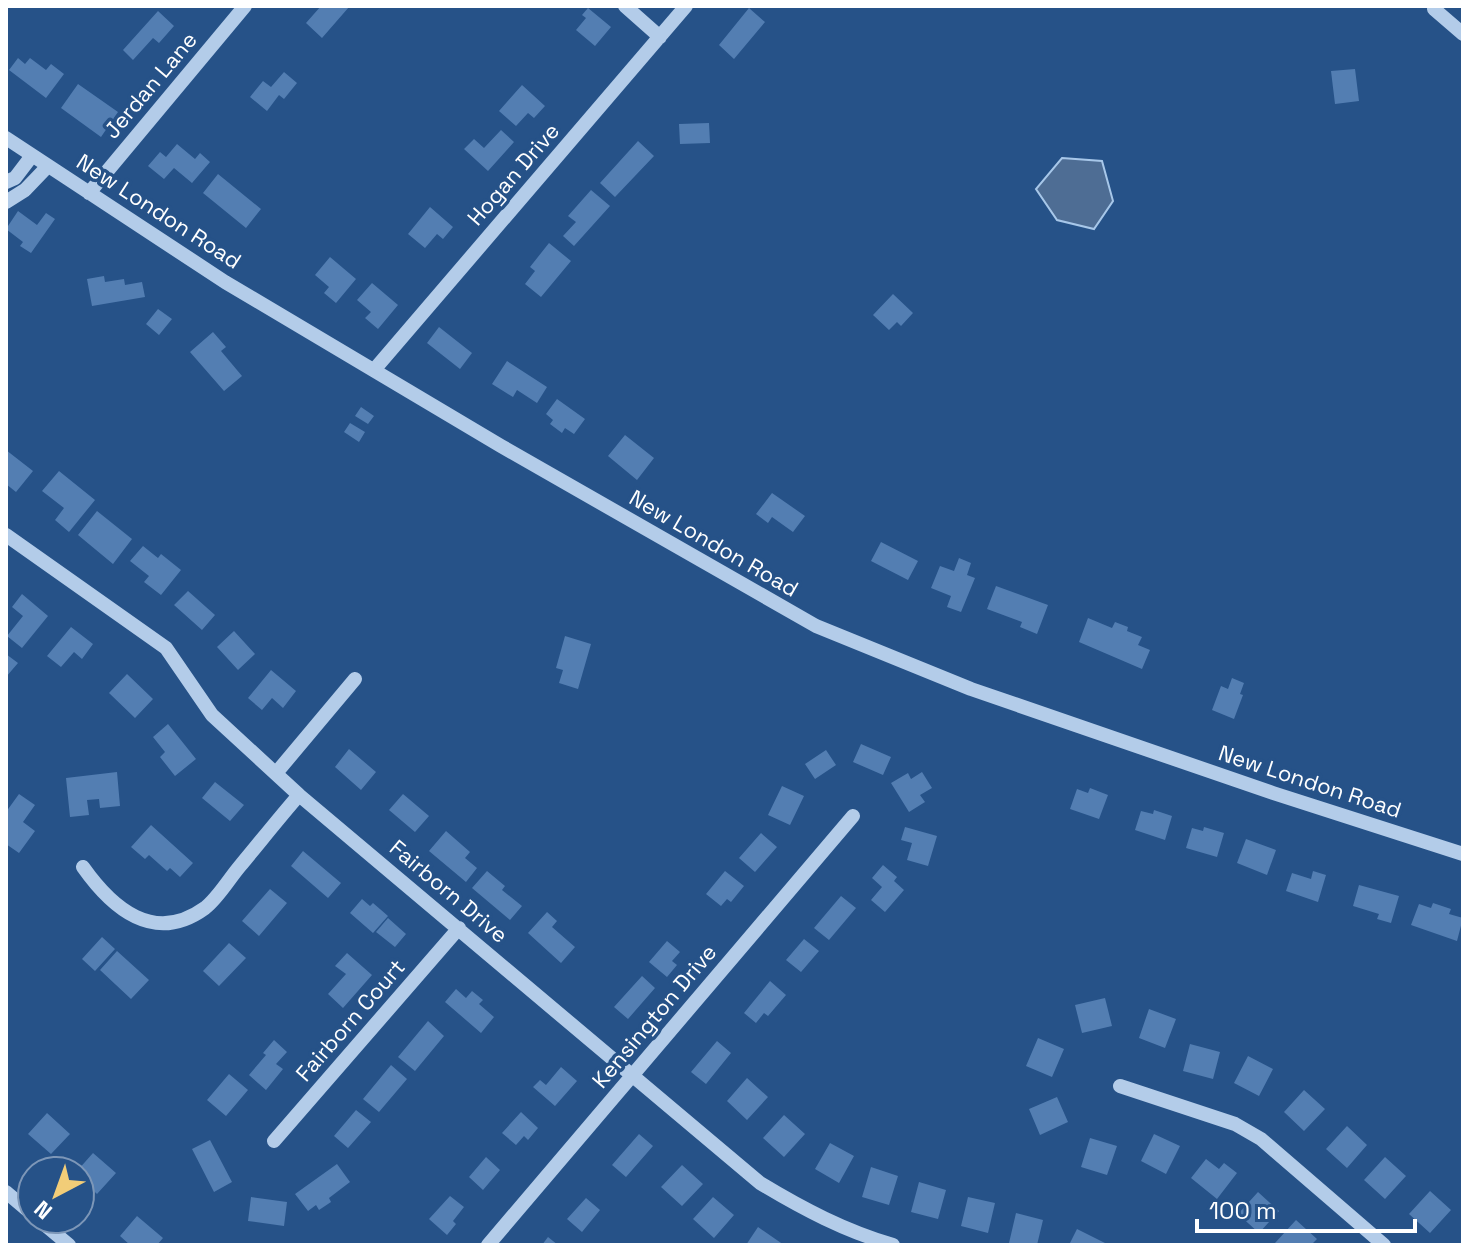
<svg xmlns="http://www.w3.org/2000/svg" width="1469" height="1251" viewBox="0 0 1469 1251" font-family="'Space Grotesk',sans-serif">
	<rect width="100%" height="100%" fill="#265288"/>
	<path fill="#4e6d94" stroke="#a7c7e9" stroke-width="2" d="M1062,158L1102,161L1113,201L1094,229L1057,220L1036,189Z"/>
	<path fill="#537eb2" d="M321,6L349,7L322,38L306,23Z
		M588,8L611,27L595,46L576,30L586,18L582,15Z
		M749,8L765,22L734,59L719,45Z
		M158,11L174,26L159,43L153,38L133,60L123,50Z
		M18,58L25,64L30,58L46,70L51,64L64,74L46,98L9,70Z
		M1355,69L1359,101L1335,104L1331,71Z
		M284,72L297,83L284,99L279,95L267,111L250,97L263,81L271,87Z
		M78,84L118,112L101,137L61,108Z
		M522,85L545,106L534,118L528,113L516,126L499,111Z
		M709,123L710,143L680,144L679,124Z
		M501,130L514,142L488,171L464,149L474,139L484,148Z
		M638,141L654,156L615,197L600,183Z
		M177,144L195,159L200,153L210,162L192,183L174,168L164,179L148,166L160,152L166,157Z
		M218,174L261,209L246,228L203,193Z
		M591,190L610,206L574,246L563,236L576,222L568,216Z
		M430,207L453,227L443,239L437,234L425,248L408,234Z
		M18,211L37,225L46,213L55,219L31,253L20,246L23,242L6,229Z
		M549,243L571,261L541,297L525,284L535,271L530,267Z
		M330,257L356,279L336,303L324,293L329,287L315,275Z
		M104,276L105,282L124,279L125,285L142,282L145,297L92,306L87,279Z
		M372,283L398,305L378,329L365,318L371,312L357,300Z
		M893,294L913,313L901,326L897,322L889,330L873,315Z
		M158,309L172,319L159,335L146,324Z
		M439,327L472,353L460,369L427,343Z
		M213,332L226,347L221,351L242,376L224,391L190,352Z
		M507,361L547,387L537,403L517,390L513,397L492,384Z
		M557,399L585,419L574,434L565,428L562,433L550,424L553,420L546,414Z
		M361,407L374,416L368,424L355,416Z
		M350,423L365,432L359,442L344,432Z
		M625,435L654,458L637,480L608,456Z
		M6,450L33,471L16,492L6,484Z
		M59,471L95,500L69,532L55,520L64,508L42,491Z
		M772,493L805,516L793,532L772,517L768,523L756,514Z
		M97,511L132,539L113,564L78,535Z
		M881,542L918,561L908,580L871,561Z
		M143,546L158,558L161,554L181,570L161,595L144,582L149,576L130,561Z
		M959,558L971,563L967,575L975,578L961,612L947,607L951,596L931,588L940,566L954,571Z
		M996,586L1048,605L1037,634L1020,627L1022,622L987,609Z
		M188,591L215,615L202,630L174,605Z
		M22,594L48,616L22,648L7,636L23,616L12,607Z
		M1088,618L1112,628L1115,622L1128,627L1127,631L1142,637L1138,645L1150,650L1142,669L1079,642Z
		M71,627L93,644L82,659L74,652L61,667L47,656Z
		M234,631L255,654L238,670L217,647Z
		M565,636L591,644L578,689L559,683L563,670L556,668Z
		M6,654L18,663L6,677Z
		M271,670L296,691L283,708L272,698L262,710L248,698Z
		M127,674L153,699L135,718L109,693Z
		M1232,678L1244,683L1240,694L1243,695L1234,719L1212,710L1221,686L1228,689Z
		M168,724L196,759L175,776L160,757L165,752L153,737Z
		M861,744L891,757L883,775L853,762Z
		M349,749L376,772L361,790L335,767Z
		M826,750L836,765L815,779L805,764Z
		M117,772L120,806L100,808L99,799L87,800L89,815L70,817L66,778Z
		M922,772L932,788L920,795L925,802L909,812L891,783L908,773L911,779Z
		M215,782L244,805L230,821L202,798Z
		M782,786L804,796L790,825L768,815Z
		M1090,788L1108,795L1099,819L1070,809L1077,789L1088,793Z
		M19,794L35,805L23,822L35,831L19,853L6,844V812Z
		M403,794L429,816L415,832L389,810Z
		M1154,810L1172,816L1165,840L1135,830L1141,811L1153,814Z
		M151,825L193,863L180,877L170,868L167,871L149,855L145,859L131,847Z
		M905,827L937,836L928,866L907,860L912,843L901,840Z
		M1204,827L1224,833L1217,857L1186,848L1192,828L1203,831Z
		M446,831L470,852L465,858L477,868L466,882L429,851Z
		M761,833L777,847L755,872L739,858Z
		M1246,839L1276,850L1267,875L1237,863Z
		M303,851L341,883L328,898L291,866Z
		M883,865L897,877L894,881L904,890L885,912L871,900L882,887L872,878Z
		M487,871L505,886L502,890L522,906L510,920L472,888Z
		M725,871L744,886L731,902L727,899L721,906L706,894Z
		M1313,871L1326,875L1318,902L1286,891L1292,873L1311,879Z
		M1359,885L1399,896L1391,923L1377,919L1379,914L1353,906Z
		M270,889L287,903L259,936L242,921Z
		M841,896L856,908L829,940L814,928Z
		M362,899L370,906L373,903L388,916L373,933L350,913Z
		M1433,903L1451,909L1449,914L1463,918L1457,941L1411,925L1419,904L1431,908Z
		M547,912L557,921L552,927L575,947L561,963L528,933Z
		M388,918L406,934L395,947L376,932Z
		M102,937L115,949L95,971L82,959Z
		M804,939L819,951L801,972L786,960Z
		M667,941L680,952L672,961L677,965L667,977L649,962Z
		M229,943L246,958L219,986L203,971Z
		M117,951L149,980L131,999L100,970Z
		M347,953L372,975L343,1008L328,994L346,974L335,966Z
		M642,976L655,988L628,1019L614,1007Z
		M770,981L786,995L768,1016L764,1013L756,1023L744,1013Z
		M456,989L466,998L472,991L483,1000L479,1004L494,1017L481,1033L445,1002Z
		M1105,998L1112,1026L1082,1033L1075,1005Z
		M1149,1009L1176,1019L1165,1048L1139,1038Z
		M428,1021L444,1036L415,1071L398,1057Z
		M1038,1038L1064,1049L1052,1077L1026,1066Z
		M274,1040L287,1052L276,1064L283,1069L266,1090L249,1075L266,1055L263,1053Z
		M717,1041L731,1053L706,1084L691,1072Z
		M1190,1044L1220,1052L1213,1079L1183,1071Z
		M1248,1056L1273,1069L1259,1096L1234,1083Z
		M391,1065L407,1079L379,1112L363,1099Z
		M561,1067L577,1081L555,1106L533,1087L540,1080L546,1085Z
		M229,1074L248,1090L226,1116L207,1100Z
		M747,1078L768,1097L747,1120L727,1101Z
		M1304,1090L1325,1109L1304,1131L1284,1112Z
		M1057,1097L1068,1122L1040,1135L1029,1109Z
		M356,1110L371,1122L348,1148L334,1136Z
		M521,1112L538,1128L528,1140L524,1136L516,1145L502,1133Z
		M47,1113L70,1134L51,1154L28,1134Z
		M784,1115L805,1134L784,1157L763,1138Z
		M1347,1126L1367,1145L1347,1168L1326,1149Z
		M639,1134L653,1146L626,1177L612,1165Z
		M1154,1134L1180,1146L1166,1174L1141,1161Z
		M1090,1138L1117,1146L1107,1175L1081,1167Z
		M210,1140L232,1182L214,1192L192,1149Z
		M830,1143L854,1156L839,1183L815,1169Z
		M93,1153L116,1173L97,1194L80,1178V1171H77Z
		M486,1157L500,1170L483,1190L469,1177Z
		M1385,1157L1406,1176L1385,1199L1364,1180Z
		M1206,1159L1219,1169L1224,1163L1237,1173L1217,1199L1191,1178Z
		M337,1164L350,1182L329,1198L331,1202L319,1210L316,1205L308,1211L295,1194Z
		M682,1165L703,1184L682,1206L661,1187Z
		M871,1167L898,1176L889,1205L862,1197Z
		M919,1182L946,1190L938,1219L911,1212Z
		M1430,1191L1451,1210L1430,1233L1409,1214Z
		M1258,1192L1279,1211L1259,1233L1238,1214Z
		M450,1196L464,1207L453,1221L456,1224L447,1235L429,1219Z
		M251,1197L287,1202L284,1226L248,1221Z
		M713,1197L734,1215L714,1238L693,1219Z
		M968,1197L995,1203L988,1233L961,1226Z
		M586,1198L600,1210L582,1232L567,1219Z
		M1016,1213L1043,1220L1037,1245L1009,1243Z
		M137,1216L163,1238L157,1245H130L120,1236Z
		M1296,1220L1317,1239L1311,1245H1278L1275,1243Z
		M758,1227L784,1245H746Z
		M1077,1229L1105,1243L1104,1245H1069Z
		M548,1237L558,1245H542Z"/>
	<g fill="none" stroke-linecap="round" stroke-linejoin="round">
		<path stroke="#b3cce9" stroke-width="14" d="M625,6L660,37
			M1434,9L1463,34
			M6,138L225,282L501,446L816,626L971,689L1273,793L1463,854
			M6,182L15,178L31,157
			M89,193L245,6
			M6,202L25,190L48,166
			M374,370L686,6
			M6,535L166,648L212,715L299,795L760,1183C803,1209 845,1231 893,1245
			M277,772L355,679
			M83,867C112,908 154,945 205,908C218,898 229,879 240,866C260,842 279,818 299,795
			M1120,1086L1235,1124L1261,1139L1384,1245
			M274,1141L459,928
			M6,1192L32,1214
			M38,1219L69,1245
			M488,1245L853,816"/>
	</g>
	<g text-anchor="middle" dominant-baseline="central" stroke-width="7" stroke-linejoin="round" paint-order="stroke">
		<g font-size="22" fill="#fff" stroke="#265288">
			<text transform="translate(150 85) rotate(-50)">Jerdan Lane</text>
			<text transform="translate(513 174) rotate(-49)">Hogan Drive</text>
			<text transform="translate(159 211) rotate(33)">New London Road</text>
			<text transform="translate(714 543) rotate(30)">New London Road</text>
			<text transform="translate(1310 781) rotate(18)">New London Road</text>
			<text transform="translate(449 891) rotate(40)">Fairborn Drive</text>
			<text transform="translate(654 1016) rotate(-50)">Kensington Drive</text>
			<text transform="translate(350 1020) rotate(-49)">Fairborn Court</text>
		</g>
	</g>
	<rect width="1469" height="1251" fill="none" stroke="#ffffff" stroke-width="16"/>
	<g transform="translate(56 1195) rotate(221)"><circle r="38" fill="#265288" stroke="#7d97b8" stroke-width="2"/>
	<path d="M0-6L14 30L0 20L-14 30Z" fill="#f2cd78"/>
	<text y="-12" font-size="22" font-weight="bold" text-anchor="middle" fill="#ffffff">N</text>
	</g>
	<path d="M1197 1219v12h218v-12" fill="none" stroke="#ffffff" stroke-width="4"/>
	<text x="1209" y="1219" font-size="24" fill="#ffffff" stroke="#265288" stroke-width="6" paint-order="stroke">100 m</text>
</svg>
